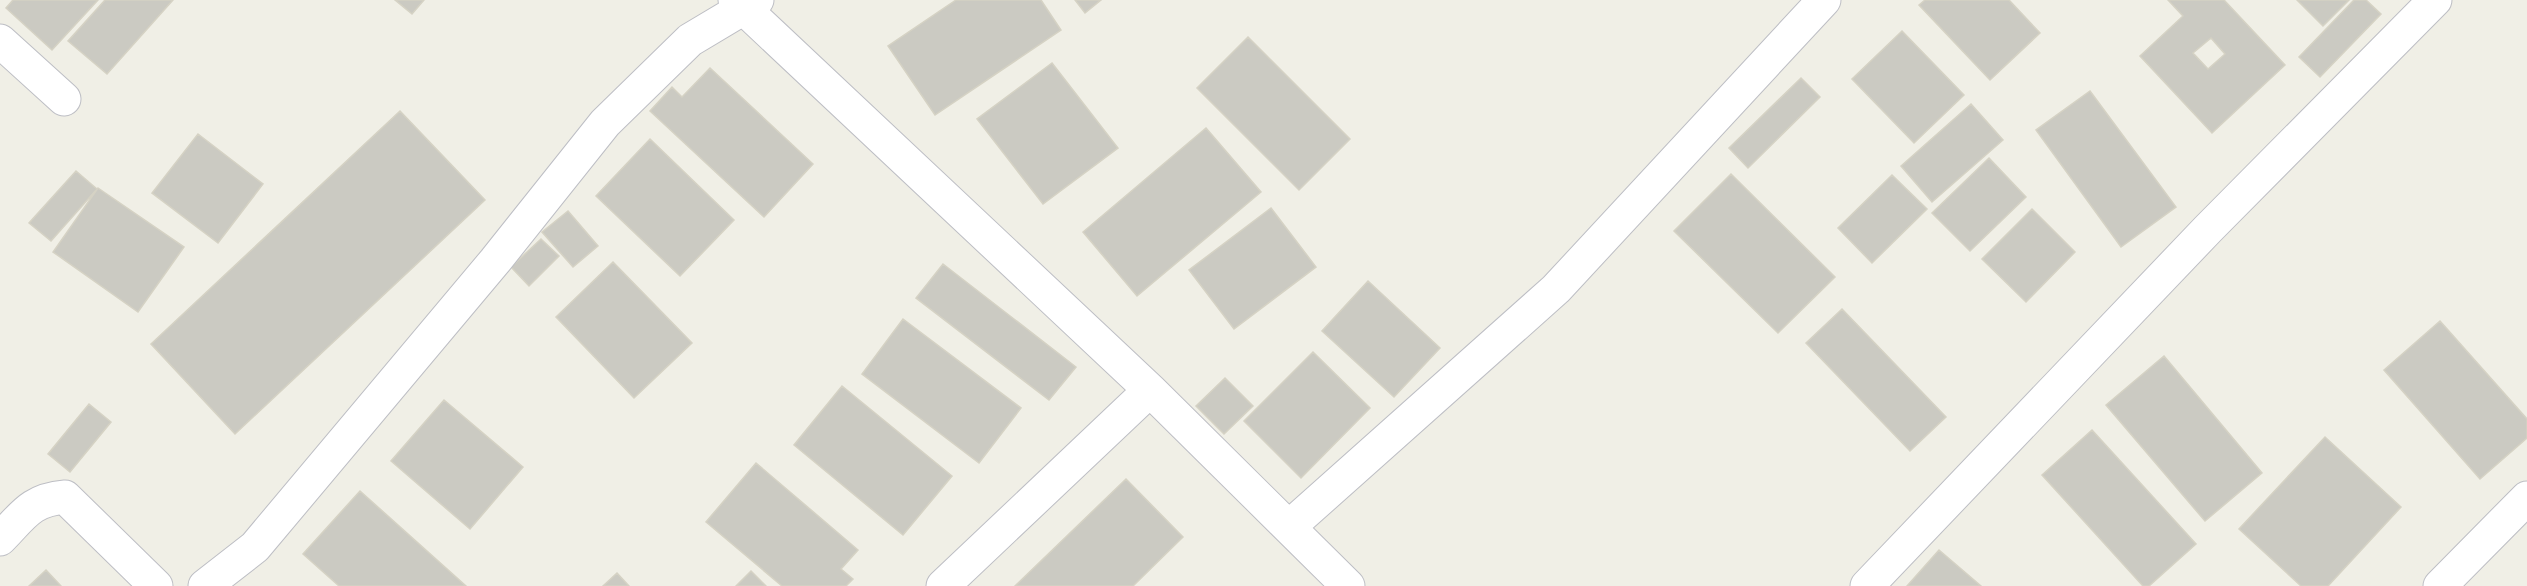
<svg xmlns="http://www.w3.org/2000/svg" width="2527" height="586" viewBox="0 0 2527 586" font-family="'IBM Plex Sans',sans-serif">
	<rect width="100%" height="100%" fill="#f0efe6"/>
	<path fill="#cbcac2" stroke="#d5d2c4" stroke-width="1.5" fill-rule="evenodd" d="M13,0H98L52,50L6,8Z
		M105,0H173L107,74L68,41Z
		M395,0H424L412,14Z
		M956,0H1041L1061,30L935,115L888,46Z
		M1075,0H1101L1085,13Z
		M1925,0H2009L2040,33L1990,80L1919,5Z
		M2168,0H2224L2285,65L2212,133L2140,56L2183,16ZM2211,38L2225,54L2208,69L2193,53Z
		M2297,0H2349L2323,26Z
		M2354,0H2366L2381,14L2320,77L2299,57Z
		M1902,31L1964,95L1914,143L1852,79Z
		M1248,37L1350,139L1299,190L1197,88Z
		M1052,63L1118,148L1043,204L977,119Z
		M710,68L813,164L764,217L650,111L672,87L682,97Z
		M1801,78L1820,97L1748,168L1729,148Z
		M2090,91L2176,207L2121,247L2036,130Z
		M1971,104L2003,140L1932,202L1901,166Z
		M400,111L485,200L235,434L151,344Z
		M1206,128L1261,192L1137,296L1083,232Z
		M198,134L263,184L218,243L152,193Z
		M650,139L734,220L680,276L596,196Z
		M1989,158L2026,197L1970,251L1932,213Z
		M76,171L97,189L51,241L29,223Z
		M1731,174L1835,277L1778,333L1674,231Z
		M1892,175L1927,209L1872,263L1838,228Z
		M98,188L184,247L138,312L53,252Z
		M1271,208L1316,267L1234,329L1189,270Z
		M2032,209L2075,252L2026,302L1982,259Z
		M568,211L598,246L573,267L542,232Z
		M541,239L559,256L529,286L511,267Z
		M613,262L692,343L634,398L556,317Z
		M943,264L1076,367L1049,400L916,298Z
		M1368,281L1440,348L1394,397L1322,331Z
		M1842,309L1946,417L1910,451L1806,343Z
		M903,319L1021,408L979,463L862,374Z
		M2440,321L2527,419V438L2480,479L2384,370Z
		M1313,352L1370,408L1301,478L1244,421Z
		M2164,356L2262,473L2205,521L2106,405Z
		M1225,378L1253,406L1224,434L1196,406Z
		M842,386L952,476L903,535L794,445Z
		M444,400L523,467L470,529L391,461Z
		M89,404L111,422L70,472L48,454Z
		M2092,430L2196,544L2149,586H2143L2042,475Z
		M2325,437L2401,507L2328,586H2301L2239,529Z
		M756,463L858,550L841,569L853,579L846,586H782L706,522Z
		M1126,479L1183,537L1133,586H1015Z
		M360,491L466,586H339L303,554Z
		M1939,550L1981,586H1907Z
		M46,570L61,586H29Z
		M751,571L766,586H736Z
		M617,573L629,586H603Z"/>
	<g fill="none" stroke-linecap="round" stroke-linejoin="round">
		<g stroke="#bdbec4" stroke-width="35">
			<path id="minor" d="M735,0L1150,390L1348,586
				M0,41L64,99
				M1289,527L1556,289L1824,0
				M0,539C23,516 30,500 65,497L156,586
				M205,586L255,547L495,261L605,123L690,40L757,0
				M943,586L1150,390
				M1867,586L2208,229L2435,0
				M2440,586L2527,498"/>
		</g>
		<use href="#minor" stroke="#fff" stroke-width="33"/>
	</g>
</svg>
